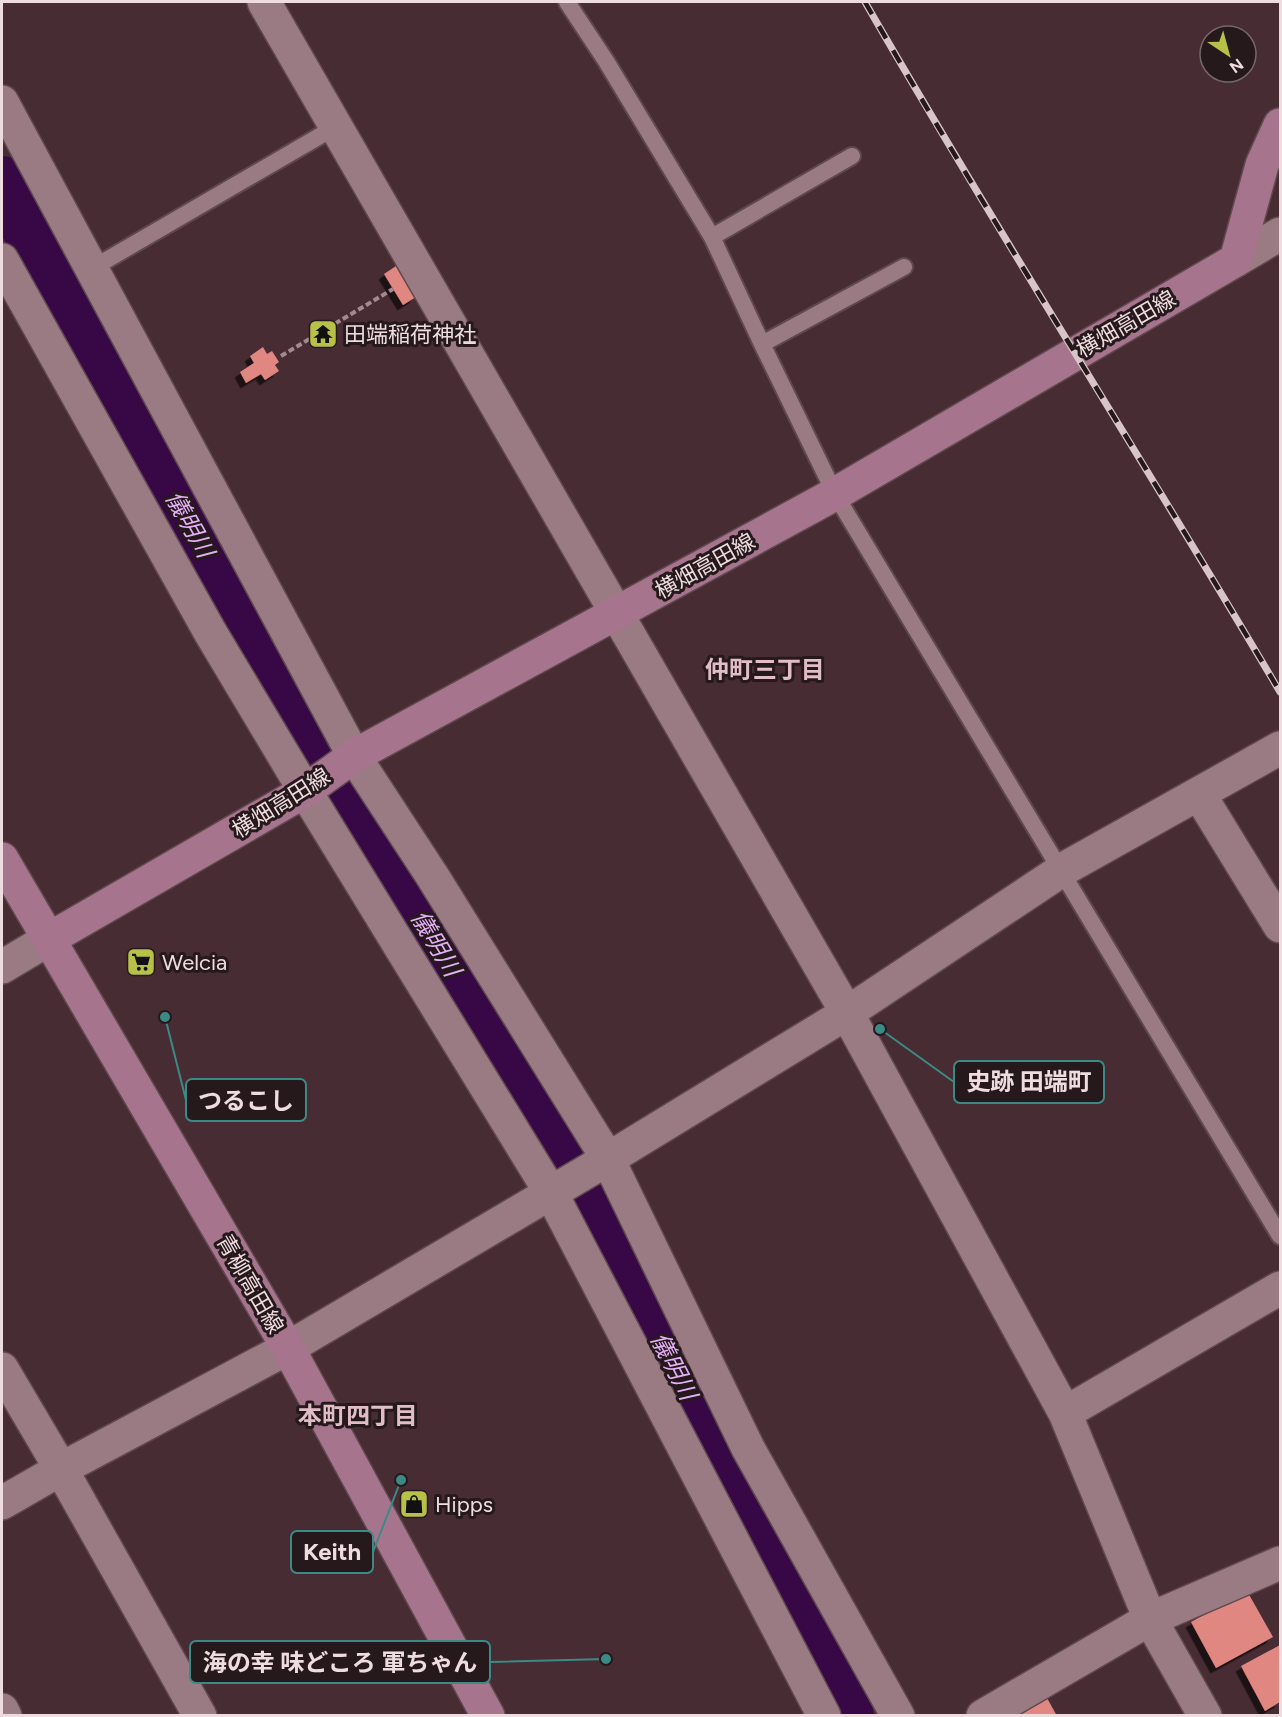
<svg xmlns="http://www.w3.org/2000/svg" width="1282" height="1717" viewBox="0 0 1282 1717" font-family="Figtree,'Noto Sans JP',sans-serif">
	<defs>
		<filter id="shadow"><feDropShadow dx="-5.5" dy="5.5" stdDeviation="0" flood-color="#0009"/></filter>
	</defs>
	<rect width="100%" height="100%" fill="#472c33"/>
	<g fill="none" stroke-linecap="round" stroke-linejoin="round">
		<path stroke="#380846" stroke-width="52" d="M2,182L275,678L586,1190L848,1716"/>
	</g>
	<path fill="#e08781" filter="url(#shadow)" d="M396,266L416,297L403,305L384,274Z
		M263,347L267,354L272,351L279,362L275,365L279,371L265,380L261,374L246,383L240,372L254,363L250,356Z
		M1247,1591L1273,1637L1216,1668L1191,1622Z
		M1280,1645V1702L1265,1711L1241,1666Z
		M1047,1698L1057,1716H1016Z"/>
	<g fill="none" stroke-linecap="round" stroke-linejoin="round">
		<g stroke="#5f484e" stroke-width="20">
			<path id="lane" d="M567,2L606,61L712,237L762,344L835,494L1280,1236
				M712,237L852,156
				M91,269L337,126
				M762,344L904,267"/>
		</g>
		<g stroke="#5f484e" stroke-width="36">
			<path id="street" d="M264,2L847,1013L1065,1413L1150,1619L1205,1716
				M2,102L354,756L433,877L608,1159L748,1448L898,1716
				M2,260L210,632L305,791L551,1193L824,1716
				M1236,260L1280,234
				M1199,794L1280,926
				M2,967L49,939
				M2,1369L61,1469L200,1716
				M1065,1413L1280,1288
				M2,1503L61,1469L288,1348L608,1159L847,1013L1062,870L1280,748
				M2,1710L5,1716
				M983,1716L1150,1619L1280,1563"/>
		</g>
		<g stroke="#5f484e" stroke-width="36">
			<path id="secondary" d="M2,859L288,1348L488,1716
				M49,939L305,791L354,756L835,494L1236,260L1262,165L1280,125"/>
		</g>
		<path stroke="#a18b90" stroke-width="4" stroke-dasharray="6 3" stroke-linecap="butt" d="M281,356L393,289"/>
		<use href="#lane" stroke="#9b7b83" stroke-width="16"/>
		<use href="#street" stroke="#9b7b83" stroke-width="33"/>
		<use href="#secondary" stroke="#a6748d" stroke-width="33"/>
		<g stroke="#d8c4c9" stroke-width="7">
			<path id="rail" d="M865,2C999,235 1144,461 1280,692"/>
		</g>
		<use href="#rail" stroke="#25191c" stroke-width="4.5" stroke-dasharray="14" stroke-linecap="butt"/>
	</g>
	<defs>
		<g id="temple-square" transform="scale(1.5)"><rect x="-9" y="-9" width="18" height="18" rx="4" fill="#b7c147" stroke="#25191c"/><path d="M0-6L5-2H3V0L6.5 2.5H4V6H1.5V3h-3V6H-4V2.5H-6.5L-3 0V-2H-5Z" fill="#111"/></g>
		<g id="supermarket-square" transform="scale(1.5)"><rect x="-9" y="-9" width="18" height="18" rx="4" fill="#b7c147" stroke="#25191c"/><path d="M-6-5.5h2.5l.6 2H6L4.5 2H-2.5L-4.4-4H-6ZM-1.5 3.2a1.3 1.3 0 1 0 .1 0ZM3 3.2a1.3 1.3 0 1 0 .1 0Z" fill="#111"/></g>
		<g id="shop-square" transform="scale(1.5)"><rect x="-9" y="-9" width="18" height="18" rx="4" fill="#b7c147" stroke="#25191c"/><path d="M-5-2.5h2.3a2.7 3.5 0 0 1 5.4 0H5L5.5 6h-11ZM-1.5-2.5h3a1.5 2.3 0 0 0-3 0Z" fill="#111"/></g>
	</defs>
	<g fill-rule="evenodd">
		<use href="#temple-square" x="323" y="334"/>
		<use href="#supermarket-square" x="141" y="962"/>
		<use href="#shop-square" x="414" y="1504"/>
	</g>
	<g text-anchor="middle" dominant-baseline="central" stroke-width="6" stroke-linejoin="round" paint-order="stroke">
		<g font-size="22" fill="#efdce1" stroke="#25191c">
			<text transform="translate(1126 324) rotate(-30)">横畑高田線</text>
			<text transform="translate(705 566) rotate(-29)">横畑高田線</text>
			<text transform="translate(281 803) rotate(-32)">横畑高田線</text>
			<text transform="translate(250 1284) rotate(60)">青柳高田線</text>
		</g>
		<g font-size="22" fill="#efdce1" stroke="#25191c" text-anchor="start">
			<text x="344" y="334">田端稲荷神社</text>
			<text x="162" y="962">Welcia</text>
			<text x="435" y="1504">Hipps</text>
		</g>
		<g font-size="24" font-style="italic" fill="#e4aff6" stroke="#25191c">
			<text transform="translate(190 524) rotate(61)">儀明川</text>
			<text transform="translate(436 943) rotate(59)">儀明川</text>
			<text transform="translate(674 1366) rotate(63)">儀明川</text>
		</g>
		<g font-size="24" font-weight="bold" fill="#e1bdc6" stroke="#25191c">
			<text x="765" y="669">仲町三丁目</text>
			<text x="358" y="1415">本町四丁目</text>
		</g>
	</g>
	<path fill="none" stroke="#3c8a85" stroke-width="2" d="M880 1029L954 1082M165 1017L186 1100M401 1480L373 1552M606 1659L490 1662"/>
	<g fill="#3c8a85" stroke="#25191c" stroke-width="2">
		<circle cx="880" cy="1029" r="6"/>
		<circle cx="165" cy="1017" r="6"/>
		<circle cx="401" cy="1480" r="6"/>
		<circle cx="606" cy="1659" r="6"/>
	</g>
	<g fill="#25191c" stroke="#3c8a85" stroke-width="2">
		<rect x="954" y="1061" width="150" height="42" rx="6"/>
		<rect x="186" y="1079" width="120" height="42" rx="6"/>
		<rect x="291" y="1531" width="82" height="42" rx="6"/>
		<rect x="190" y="1641" width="300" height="42" rx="6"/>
	</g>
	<g font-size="24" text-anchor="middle" font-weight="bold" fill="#efdce1">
		<text x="1029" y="1090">史跡 田端町</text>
		<text x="246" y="1109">つるこし</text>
		<text x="332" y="1560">Keith</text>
		<text x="340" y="1671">海の幸 味どころ 軍ちゃん</text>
	</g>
	<rect width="1282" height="1717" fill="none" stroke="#efdce1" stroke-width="6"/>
	<g transform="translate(1228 54) rotate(144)"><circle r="28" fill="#25191c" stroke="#76676b" stroke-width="1.5"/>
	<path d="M0-4.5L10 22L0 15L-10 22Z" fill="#b7c147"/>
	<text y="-9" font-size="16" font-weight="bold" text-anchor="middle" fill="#efdce1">N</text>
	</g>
</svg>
